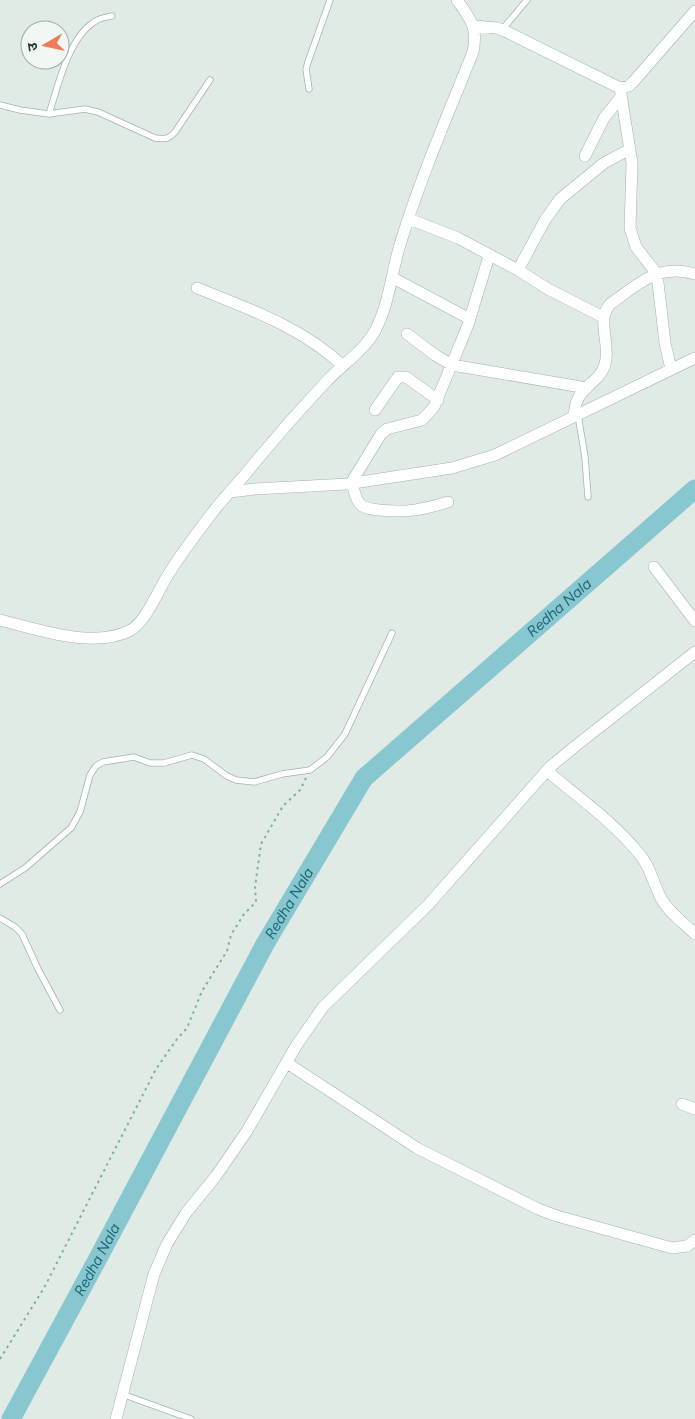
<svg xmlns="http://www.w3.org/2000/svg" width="695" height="1419" viewBox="0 0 695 1419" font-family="Figtree,'Noto Sans Devanagari',sans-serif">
	<rect width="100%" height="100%" fill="#e0ebe6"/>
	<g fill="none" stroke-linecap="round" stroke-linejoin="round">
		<path stroke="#89c7d0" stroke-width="19" id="s1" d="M11,1419L96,1262L265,944L364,778L695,489"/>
		<g stroke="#a3b3ad" stroke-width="7">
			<path id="service" d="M502,30L527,0
				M309,89L306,69L308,62L330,0
				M0,105L20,110L49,114L85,109L98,112L155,138C164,139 168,140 175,132L210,80
				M49,114C58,86 68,39 94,22C99,18 106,17 112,16
				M578,415L585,457L588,497
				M0,884L25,868L71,828L80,812L90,775L96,766L103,762L134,757L150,763H164L192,755L204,759L227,776L236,780L254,782L282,774L310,770L327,757L345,734L392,633
				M0,918L15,927L22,934L38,969L60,1010
				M122,1394L191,1419"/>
		</g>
		<g stroke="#a3b3ad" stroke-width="12">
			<path id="minor" d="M474,26L497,28L505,31L620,88L629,86L634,81L695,11
				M620,88L632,163L630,228L636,247L657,274L665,343L671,369
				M585,156L604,118L621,97
				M409,219L458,238L518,270L548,289L603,317
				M518,270L545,220L560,199L604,163L630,149
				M393,278L470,319
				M197,288C249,309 302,327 343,366
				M407,334L435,355L452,365L587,388
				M375,410L398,377H406L438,400
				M574,416C575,411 575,405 577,401C582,386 601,381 605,364C611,344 596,321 610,304C639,284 658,263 695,274
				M351,483L381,434L387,429L422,420L434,407L468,325L489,256
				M352,483C354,489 355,500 361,505C365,509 373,509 379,510C407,513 421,510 448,502
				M230,492L255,489L347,484L452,468L495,455L695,358
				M654,567L695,621
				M0,620C37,629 92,649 129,631C146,623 158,590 168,575C182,552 200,529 216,508C225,497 234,487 243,477C269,445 296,414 324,384C340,366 363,352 375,331C389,304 391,276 399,248C419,181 447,117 473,52C478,27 471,20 457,0
				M547,771C578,797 616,824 641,856C652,870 653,884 661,898C668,912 684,923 695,934
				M287,1063L417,1148L538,1209L557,1216L672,1248L687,1246L695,1240
				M682,1104L695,1109
				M116,1419L154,1274L167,1244L186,1213L216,1176L247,1131L296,1046L323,1007L428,905L550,767L573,748L695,652"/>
		</g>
		<path stroke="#81ae9f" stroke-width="2" stroke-dasharray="2.5 4" stroke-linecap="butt" d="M0,1359L44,1288L156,1069L177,1039L187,1028L202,991L227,951L231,935L244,914L256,902L255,887L261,844L283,806L300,790L306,778"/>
		<use href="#service" stroke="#fff" stroke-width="5.5"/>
		<use href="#minor" stroke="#fff" stroke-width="11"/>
	</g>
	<g text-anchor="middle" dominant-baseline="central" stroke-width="4.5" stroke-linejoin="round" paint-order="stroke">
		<g font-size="15" font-style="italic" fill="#1c6a76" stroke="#f1f8f4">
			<text stroke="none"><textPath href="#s1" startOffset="991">Redha Nala</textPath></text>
			<text stroke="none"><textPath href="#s1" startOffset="586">Redha Nala</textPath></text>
			<text stroke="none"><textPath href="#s1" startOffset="181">Redha Nala</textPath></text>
		</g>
	</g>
	<g transform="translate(45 45) rotate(261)"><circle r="24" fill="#f1f8f4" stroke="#9eaca7"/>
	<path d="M0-4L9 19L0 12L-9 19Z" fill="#f07a59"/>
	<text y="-8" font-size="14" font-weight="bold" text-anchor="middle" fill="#213b34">उ</text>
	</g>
</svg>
